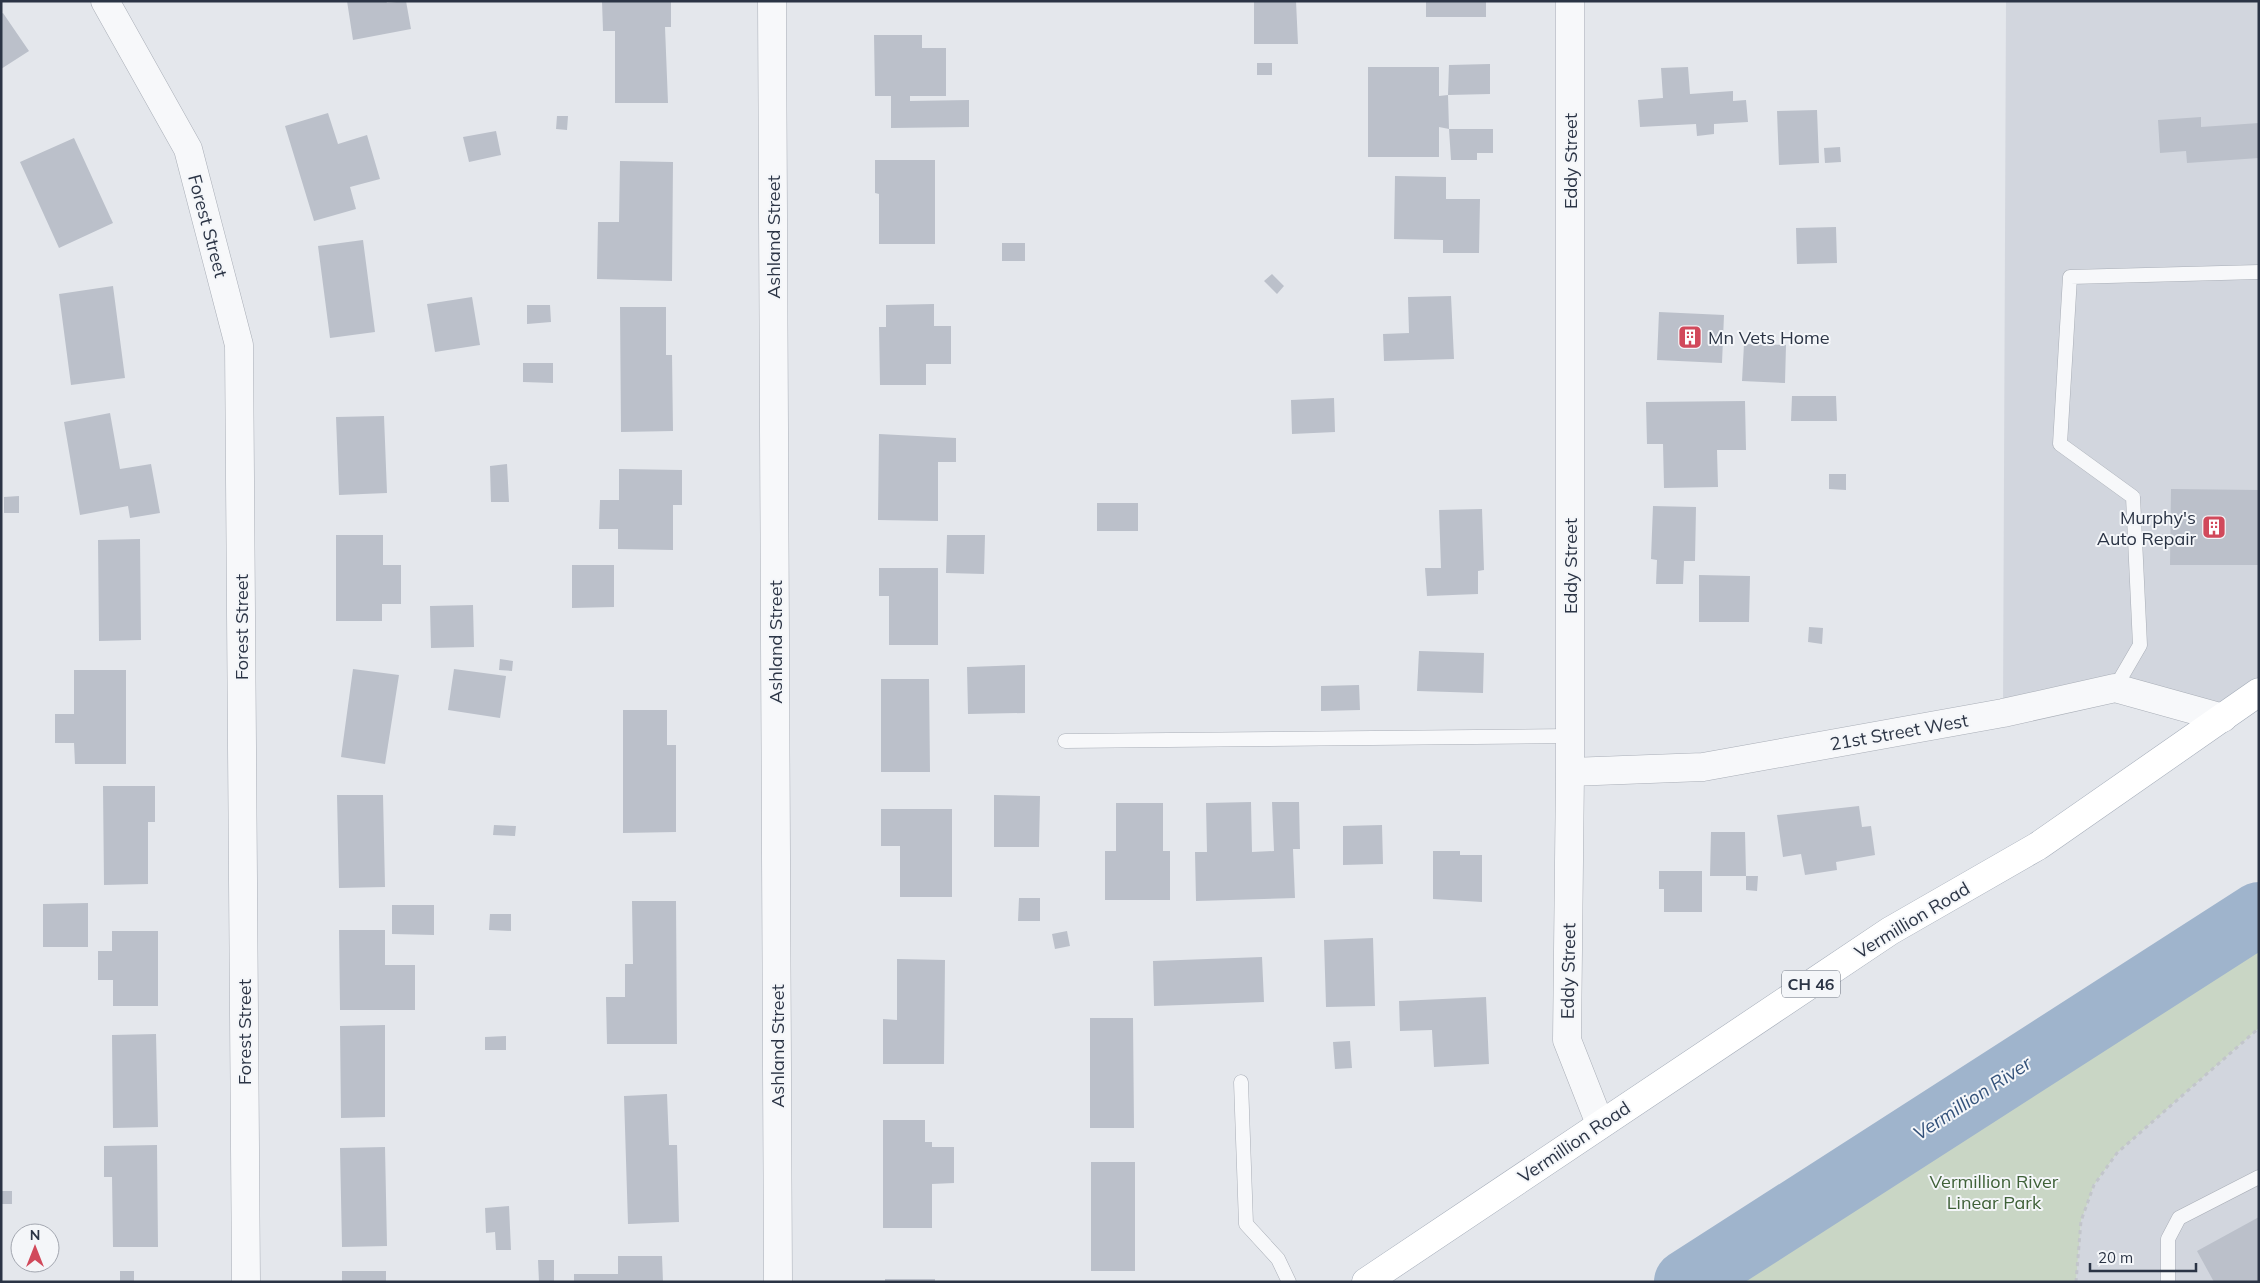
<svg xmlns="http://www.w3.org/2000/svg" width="2260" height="1283" viewBox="0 0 2260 1283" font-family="Mulish,sans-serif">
	<rect width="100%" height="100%" fill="#e4e7ec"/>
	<path fill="#d2d6de" d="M2006,1H2259V692L2223,718L2115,688L2003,713Z
		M2259,1028V1282H2076L2081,1221L2094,1185L2117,1153Z"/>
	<path fill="#c9d6c5" d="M2259,914V1028L2117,1153L2094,1185L2081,1221L2076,1282H1686Z"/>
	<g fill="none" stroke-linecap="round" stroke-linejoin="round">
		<path stroke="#9fb4cc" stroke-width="64" d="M1686,1282L2259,914"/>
	</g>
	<path fill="#bbc0ca" d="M347,1H386L387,3L406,1L411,29L353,40Z
		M602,1H671V27H665L668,103H615V31H603Z
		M1254,1H1296L1298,44H1254Z
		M1426,1H1486V17H1426Z
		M3,13L29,51L1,69V14Z
		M874,35H922V48H946V96H910V101L969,100V127L891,128V96H875Z
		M1257,63H1272V75H1257Z
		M1490,64V94L1448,95L1449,129L1439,127V157H1368V67H1439V96L1448,95L1449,65Z
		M1688,67L1690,94L1733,91V101L1746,100L1748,122L1714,124V134L1697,136L1696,124L1640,127L1638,100L1663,98L1661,68Z
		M1817,110L1819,163L1779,165L1777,111Z
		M328,113L338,144L367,135L380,179L350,187L356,209L314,221L285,126Z
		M557,116H568L567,130L556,129Z
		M2201,117V127L2259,123V158L2187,163L2186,151L2160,153L2158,120Z
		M1449,129H1493V153H1477V160H1451Z
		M496,131L501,155L469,162L463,137Z
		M74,138L113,223L59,248L20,162Z
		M1840,147L1841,162L1825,163L1824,148Z
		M875,160H935V244H879V194L875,193Z
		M620,161L673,162L672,281L597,279L598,222H619Z
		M1395,176L1446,177V199H1480L1479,253H1443V240L1394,239Z
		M1836,227L1837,263L1797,264L1796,228Z
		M363,240L375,332L330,338L318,246Z
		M1002,243H1025V261H1002Z
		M1272,274L1284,286L1277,294L1264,281Z
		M113,286L125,378L71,385L59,294Z
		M1451,296L1454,359L1384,361L1383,334L1409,333L1408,297Z
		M472,297L480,345L435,352L427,304Z
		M934,304V326H951V364H926V385H880L879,327H886V305Z
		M527,305H550L551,322L527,324Z
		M620,307H666V355H672L673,431L621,432Z
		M1659,312L1724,315L1722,363L1657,360Z
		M1744,344L1786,345L1785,383L1742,381Z
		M523,363H553V383L523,382Z
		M1792,396H1836L1837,421H1791Z
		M1334,398L1335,432L1292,434L1291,400Z
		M1745,401L1746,450H1717L1718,487L1664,488L1663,444H1647L1646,402Z
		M110,413L120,469L151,464L160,513L130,518L128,506L80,515L64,422Z
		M384,416L387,493L339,495L336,417Z
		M879,434L956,438V462H938V521L878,520Z
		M507,464L509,502H491L490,466Z
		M619,469L682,470V505H673V550L618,549V529H599L600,500H619Z
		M1829,474H1846V490L1829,489Z
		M2171,489L2259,490V565H2170Z
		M19,496V513H4V497Z
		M1097,503H1138V531H1097Z
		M1653,506L1696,507L1695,561H1684L1683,584H1656L1657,560L1651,559Z
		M1482,509L1484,570L1478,571V594L1427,596L1425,568H1441L1439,510Z
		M336,535H383V565H401V604H382V621H336Z
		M947,535H985L984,574L946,573Z
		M140,539L141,640L99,641L98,540Z
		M572,565H614V607L572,608Z
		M879,568H938V645H889V596H879Z
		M1699,575L1750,576L1749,622H1699Z
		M473,605L474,647L431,648L430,606Z
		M1809,627L1823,628L1822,644L1808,642Z
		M1419,651L1484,653L1483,693L1417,691Z
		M500,659L513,661L512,671L499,670Z
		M1025,665V713L968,714L967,667Z
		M353,669L399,675L385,764L341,757Z
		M454,669L506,676L500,718L448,710Z
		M74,670H126V764H75L74,743H55V714H74Z
		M881,679H929L930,772H881Z
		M1359,685L1360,710L1321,711V686Z
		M623,710H667V745H676V832L623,833Z
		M103,786H155V822H148V884L104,885Z
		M337,795H383L385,887L339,888Z
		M994,795L1040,796L1039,847H994Z
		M1251,802L1252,852L1274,851L1272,802H1299L1300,849H1293L1295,898L1196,901L1195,852H1207L1206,803Z
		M1116,803H1163V851H1170V900H1105V851H1116Z
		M1859,806L1862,827L1871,826L1875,855L1836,862L1837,870L1805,875L1801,854L1783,857L1777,815Z
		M881,809H952V897H900V846H881Z
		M494,825L516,826L515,836L493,835Z
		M1382,825L1383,864L1343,865V826Z
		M1711,832H1745L1746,876H1710Z
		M1433,851H1460V855H1482V902L1433,899Z
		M1659,871H1702V912H1664V889H1659Z
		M1746,876H1758L1757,891L1746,890Z
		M1019,898H1040V921H1018Z
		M632,901H676L677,1044H607L606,997H625V964H633Z
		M88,903V947H43V904Z
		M392,905H434V935L392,934Z
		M490,914H511V931L489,930Z
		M339,930H385V965H415V1010H340Z
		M112,931H158V1006H113V980H98V951H112Z
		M1067,931L1070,946L1055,949L1052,934Z
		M1373,938L1375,1006L1326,1007L1324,940Z
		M1262,957L1264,1002L1154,1006L1153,961Z
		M897,959L945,960L944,1064H883V1019L897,1020Z
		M1486,997L1489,1064L1434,1067L1432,1030L1400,1031L1399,1001Z
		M1090,1018H1133L1134,1128H1090Z
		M385,1025V1117L341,1118L340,1026Z
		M156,1034L158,1127L113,1128L112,1035Z
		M506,1036V1050H485V1037Z
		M1350,1041L1352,1068L1335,1069L1333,1042Z
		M667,1094L669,1145H677L679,1222L628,1224L624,1096Z
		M883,1120H925V1142H932V1147H954V1183L932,1184V1228H883Z
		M157,1145L158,1247H113L112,1177H104V1146Z
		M385,1147L387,1246L342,1247L340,1148Z
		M1091,1162H1135V1271H1091Z
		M1,1191H12V1204H1Z
		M509,1206L511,1250H496L495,1232L486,1233L485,1208Z
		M2259,1217V1282H2214L2197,1251Z
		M618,1256H662L663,1282H574V1274H618Z
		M538,1260H554V1282H539Z
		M120,1271H134V1282H120Z
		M342,1271H386V1282H342Z
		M885,1279H935V1282H885Z"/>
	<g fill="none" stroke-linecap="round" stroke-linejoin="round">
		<g stroke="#a9aeb7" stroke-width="15">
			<path id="service" d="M2115,688L2140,645L2133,497L2060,444L2070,277L2259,272
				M1065,741L1570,736
				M1241,1082L1246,1224L1278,1259L1289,1282
				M2168,1282V1239L2179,1218L2259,1177"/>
		</g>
		<g stroke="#a9aeb7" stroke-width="29">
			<path id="minor" d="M105,1L188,149L239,345L246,1282
				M772,1L778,1282
				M1570,1V772L1567,1040L1600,1124
				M1570,772L1703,767L2003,713L2115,688L2223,718"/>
		</g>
		<g stroke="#a3abb8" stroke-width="29">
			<path id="primary" d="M1366,1282L1890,931L2038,846L2259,692"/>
		</g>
		<path stroke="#c2c5cb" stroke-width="3" stroke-dasharray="4 4" stroke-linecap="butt" d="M2076,1282L2081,1221L2094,1185L2117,1153L2259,1028"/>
		<use href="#service" stroke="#f7f8fa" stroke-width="14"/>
		<use href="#minor" stroke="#f7f8fa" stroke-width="28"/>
		<use href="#primary" stroke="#fff" stroke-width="28"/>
	</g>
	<defs>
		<g id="building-square" transform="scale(1.25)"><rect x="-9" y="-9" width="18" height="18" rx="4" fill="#d1495b" stroke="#f4f6f9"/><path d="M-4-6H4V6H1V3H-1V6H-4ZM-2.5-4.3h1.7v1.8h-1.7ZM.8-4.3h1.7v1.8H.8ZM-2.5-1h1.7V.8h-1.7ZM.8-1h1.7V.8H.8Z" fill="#fff"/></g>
	</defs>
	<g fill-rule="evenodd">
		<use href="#building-square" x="1690" y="337"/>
		<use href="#building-square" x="2214" y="527"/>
	</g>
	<g text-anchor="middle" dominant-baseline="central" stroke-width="4" stroke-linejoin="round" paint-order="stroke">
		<rect fill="#f4f6f9" stroke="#676e7b" stroke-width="1" x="1782" y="970.5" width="58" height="27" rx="4"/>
		<g font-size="16" font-weight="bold" fill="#2b3445">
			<text x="1811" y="984">CH 46</text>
		</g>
		<g font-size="18" fill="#2b3445" stroke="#f4f6f9">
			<text transform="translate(1570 161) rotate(-90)">Eddy Street</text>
			<text transform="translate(208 226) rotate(75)">Forest Street</text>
			<text transform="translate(773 237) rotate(-90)">Ashland Street</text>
			<text transform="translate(1570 566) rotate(-90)">Eddy Street</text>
			<text transform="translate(241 627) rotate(-90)">Forest Street</text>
			<text transform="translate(775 642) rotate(-90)">Ashland Street</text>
			<text transform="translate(1899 732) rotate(-10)">21st Street West</text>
			<text transform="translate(1912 920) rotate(-31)">Vermillion Road</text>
			<text transform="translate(1568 971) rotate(-89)">Eddy Street</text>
			<text transform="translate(244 1032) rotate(-90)">Forest Street</text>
			<text transform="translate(777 1046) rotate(-90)">Ashland Street</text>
			<text transform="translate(1574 1142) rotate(-34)">Vermillion Road</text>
		</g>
		<g font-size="18" fill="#2b3445" stroke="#f4f6f9" text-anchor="start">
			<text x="1708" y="337">Mn Vets Home</text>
			<text x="2196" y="517" text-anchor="end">Murphy's<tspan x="2196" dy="21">Auto Repair</tspan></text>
		</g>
		<g font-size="18" fill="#3f6138" stroke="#f4f6f9">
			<text x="1994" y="1181">Vermillion River<tspan x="1994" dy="21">Linear Park</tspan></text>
		</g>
		<g font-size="19" font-style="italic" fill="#34527a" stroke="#f4f6f9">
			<text transform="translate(1972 1098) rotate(-33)">Vermillion River</text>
		</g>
	</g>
	<rect width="2260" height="1283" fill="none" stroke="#2b3445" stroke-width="5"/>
	<g transform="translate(35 1248)"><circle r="24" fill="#f4f6f9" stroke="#a4a8b1"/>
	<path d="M0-4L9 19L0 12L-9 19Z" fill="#d1495b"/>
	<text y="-8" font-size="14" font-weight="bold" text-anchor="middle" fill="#2b3445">N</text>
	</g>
	<path d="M2090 1263v8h106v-8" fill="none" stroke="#2b3445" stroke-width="2.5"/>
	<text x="2098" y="1263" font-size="15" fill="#2b3445" stroke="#f4f6f9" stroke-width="4" paint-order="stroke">20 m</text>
</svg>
